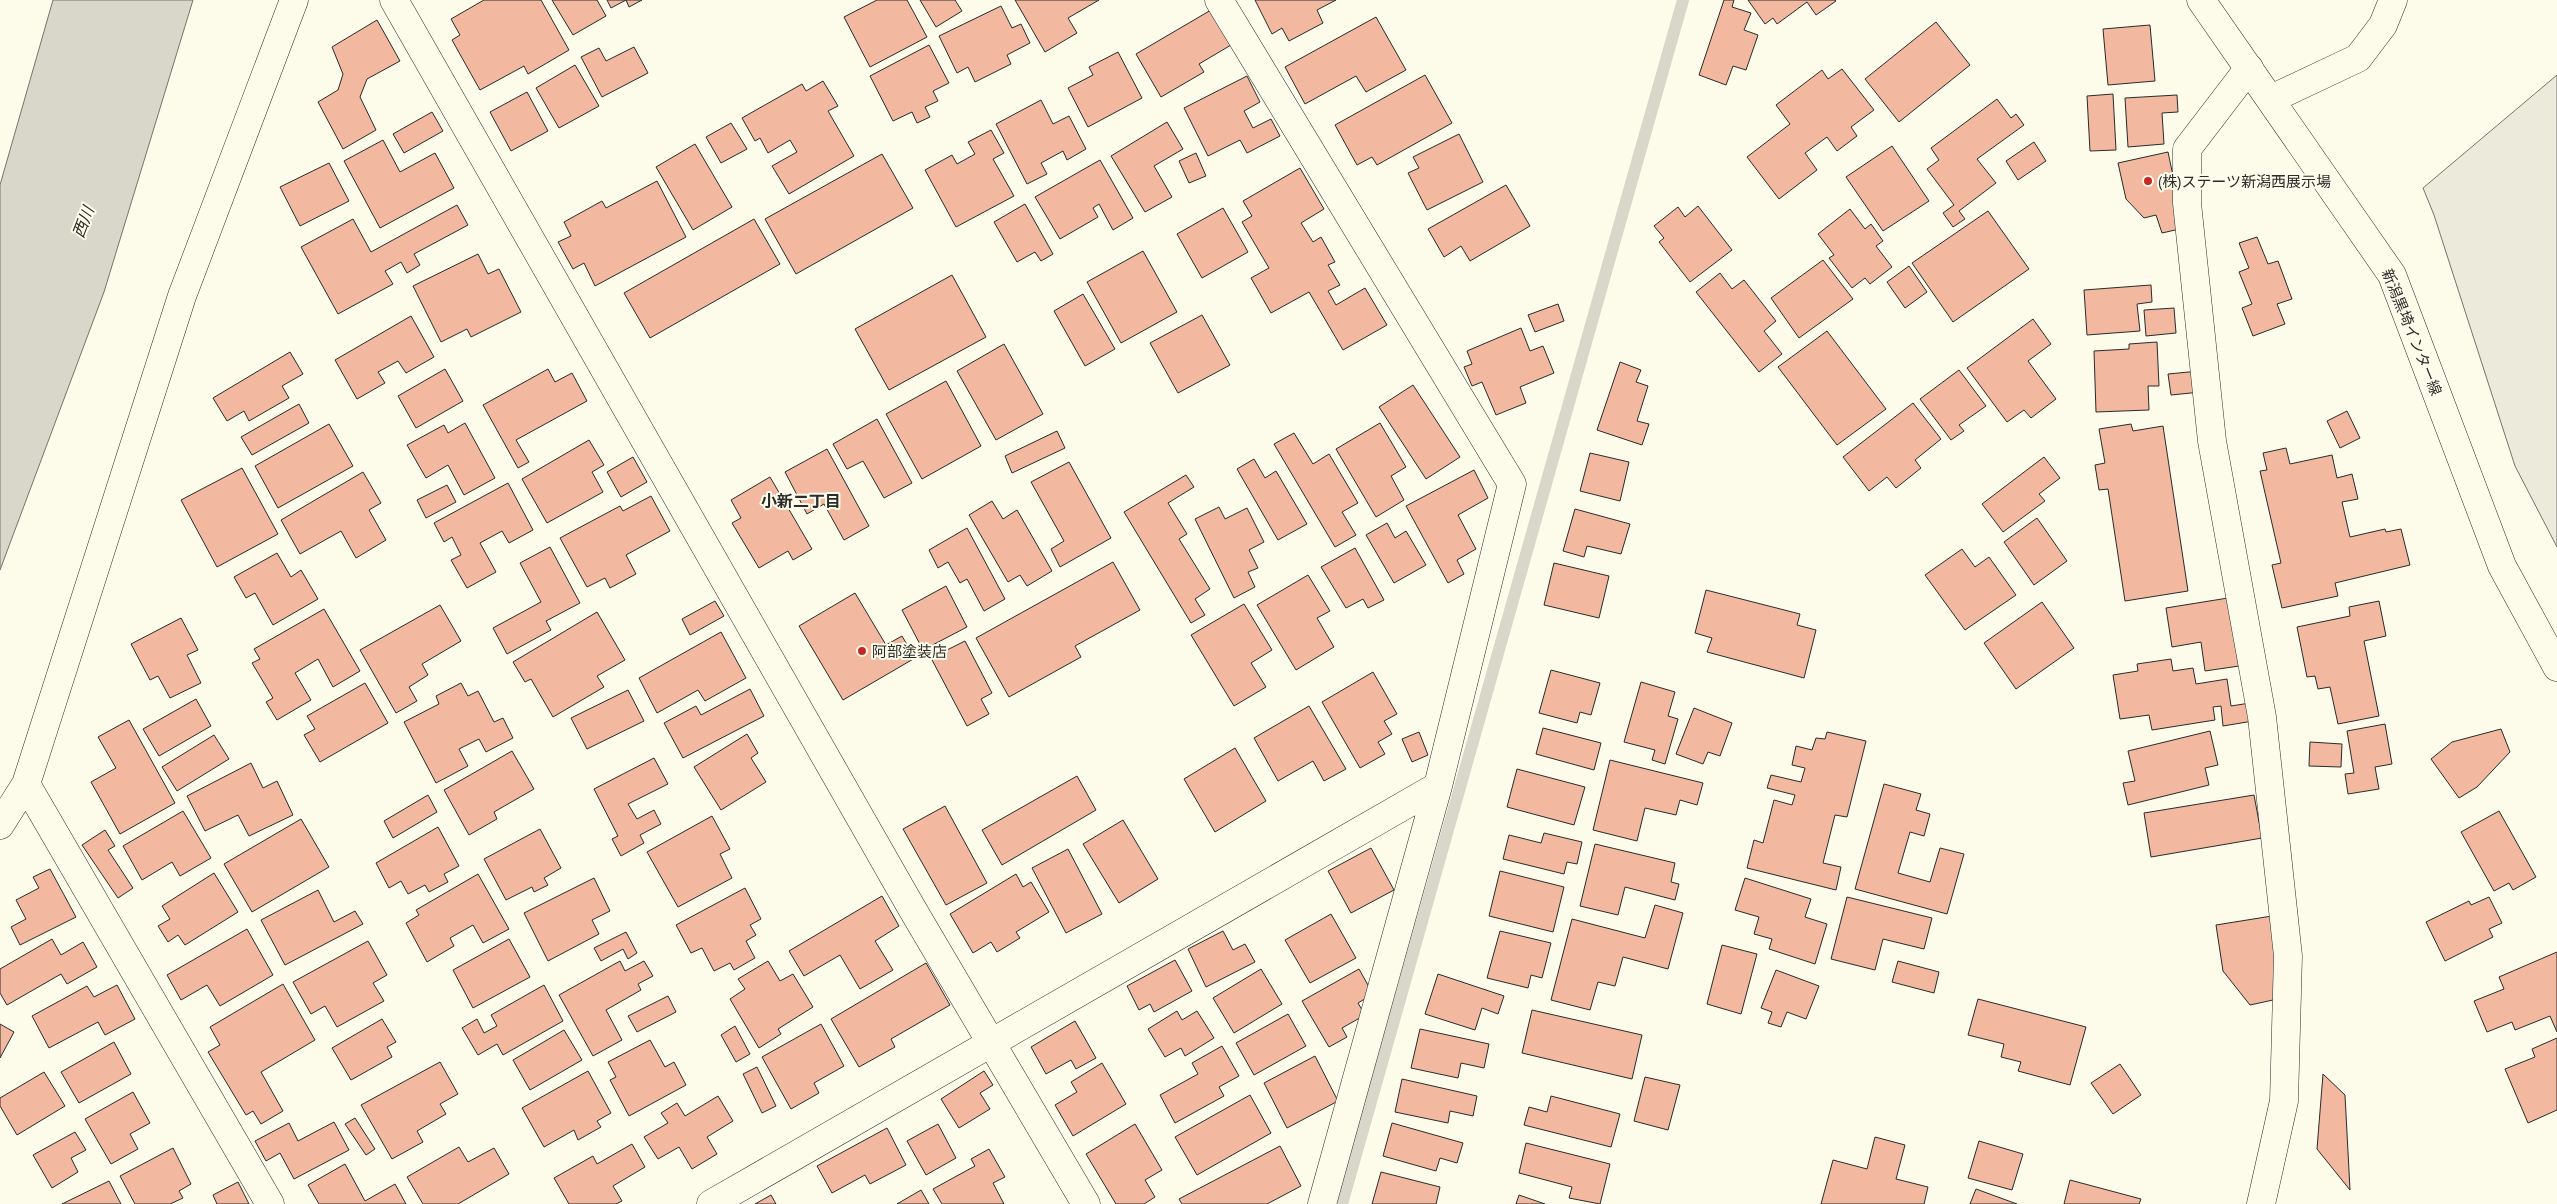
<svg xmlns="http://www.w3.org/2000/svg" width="2557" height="1204" viewBox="0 0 2557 1204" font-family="'PT Sans','Noto Sans JP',sans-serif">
	<rect width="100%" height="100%" fill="#fdfbea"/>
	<path fill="#ecebdb" stroke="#74746e" d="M2557,75V547L2515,466L2434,215L2423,188Z"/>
	<path fill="#d8d7c9" stroke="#74746e" d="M53,0H193L104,292L0,570V185Z"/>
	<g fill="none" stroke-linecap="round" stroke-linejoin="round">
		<path stroke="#d8d7c9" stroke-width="12" d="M1342,1204L1683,0"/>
	</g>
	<path fill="#f2b8a0" stroke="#2b2b2b" d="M484,0H541L569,50L528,74L524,66L480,90L452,40L460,35L451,19Z
		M552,0H597L606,16L573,35Z
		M607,0H642L629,7L626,0L611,8Z
		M877,0H907L927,37L870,67L844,17Z
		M920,0H955L962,11L936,27Z
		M1015,0H1099L1068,18L1077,33L1045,52Z
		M1255,0H1336L1317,10L1323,23L1289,41L1282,28L1272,34Z
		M1724,0H1734L1732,7L1751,13L1744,30L1758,35L1746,70L1733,66L1726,85L1699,75Z
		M1748,0H1835L1836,1L1816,15L1807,2L1777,24L1773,18L1765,24Z
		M1001,6L1012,28L1021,24L1030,43L1007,55L1011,64L975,82L968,67L957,73L939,36Z
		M1211,10L1231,45L1199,64L1204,72L1161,97L1136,54Z
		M1376,17L1406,70L1366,92L1356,76L1305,104L1285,67Z
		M377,20L400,61L367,79L360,97L376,130L343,149L318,102L338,90L343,74L332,47Z
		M1936,22L1970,65L1899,122L1865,79Z
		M2150,25L2155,81L2108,85L2103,29Z
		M929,45L949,83L933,91L938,101L925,107L930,117L917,123L912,112L893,121L870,76Z
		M634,47L648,73L602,97L581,57L599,48L606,61Z
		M1118,52L1142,98L1088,127L1068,88L1093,75L1089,67Z
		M575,65L599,106L559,128L536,88Z
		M1842,69L1874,110L1851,127L1857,136L1837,151L1827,137L1805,153L1817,170L1779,199L1747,157L1790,124L1776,105L1822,70L1828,79Z
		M1425,75L1452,123L1377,165L1372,157L1357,165L1335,125Z
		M1247,76L1260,102L1244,111L1253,128L1271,119L1280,136L1247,153L1240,140L1208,156L1184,108Z
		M823,81L838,106L828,111L854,156L789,194L772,166L797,152L790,140L768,153L760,138L755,141L742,118L802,84L806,91Z
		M527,92L548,131L511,151L490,112Z
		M2113,94L2116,150L2090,151L2087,96Z
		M2177,95L2178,112L2162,113L2164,144L2128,147L2125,98Z
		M1997,99L2011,118L2016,114L2024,125L1977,159L1996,183L1959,211L1965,219L1953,227L1943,213L1954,205L1927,169L1939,160L1931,148Z
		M1041,100L1053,124L1069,116L1086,149L1067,160L1063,151L1041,163L1047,174L1027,184L996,124Z
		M432,112L443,131L404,153L393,134Z
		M1167,122L1183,149L1154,166L1172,197L1145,212L1111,156Z
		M731,123L747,149L721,163L706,137Z
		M991,130L1004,153L993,159L1014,196L956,227L925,170L952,155L957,164L975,154L968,142Z
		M1459,134L1483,182L1427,210L1408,173L1419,168L1413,157Z
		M383,140L400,172L435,153L454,188L380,228L344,161Z
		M2034,142L2046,161L2018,180L2006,161Z
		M695,144L732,207L693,230L656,167Z
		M1892,146L1929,201L1883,231L1846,177Z
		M2168,152L2184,228L2162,233L2156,215L2144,218L2126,199L2118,163Z
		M1196,153L1206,176L1189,183L1179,161Z
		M882,154L913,208L796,274L765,219Z
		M1100,160L1133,218L1113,230L1099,204L1093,208L1098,217L1060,239L1035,197Z
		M329,163L349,201L300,226L280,187Z
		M1300,168L1324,209L1301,223L1313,242L1321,237L1335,262L1328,265L1340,285L1328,291L1336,305L1365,288L1387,325L1343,350L1309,292L1271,313L1251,278L1269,268L1242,222L1252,216L1243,201Z
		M657,181L686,237L595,286L584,263L573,269L558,242L571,236L564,222L602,201L606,208Z
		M1506,185L1530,226L1470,261L1461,246L1444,257L1428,229Z
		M1025,204L1053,254L1041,261L1035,252L1017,262L994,222Z
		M457,205L468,225L414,254L420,265L407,273L401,262L385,271L393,284L338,314L301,247L353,219L371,252Z
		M1698,206L1732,250L1690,282L1659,242L1664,238L1654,226L1678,207L1685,217Z
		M1223,208L1248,252L1202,278L1177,234Z
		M1850,209L1865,229L1871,224L1883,241L1876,246L1892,267L1870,284L1865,278L1852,288L1829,258L1834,255L1818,234Z
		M1988,211L2029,269L1953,322L1912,263Z
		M754,219L780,264L650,338L624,293Z
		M2257,237L2268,264L2278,261L2292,299L2277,304L2285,324L2253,336L2242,308L2252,304L2239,272L2249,268L2239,243Z
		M1143,251L1177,312L1121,343L1087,282Z
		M478,254L488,274L499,269L521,312L471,337L467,329L441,342L413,286Z
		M1823,260L1853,299L1799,338L1771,298Z
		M1909,266L1927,292L1905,308L1887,282Z
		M1720,273L1732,289L1744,280L1776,321L1764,331L1782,354L1759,372L1696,292Z
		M952,275L986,337L889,390L855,329Z
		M2151,285L2152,302L2137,304L2140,331L2087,335L2084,290Z
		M1083,294L1115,349L1085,366L1054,311Z
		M1558,304L1564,321L1535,332L1528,315Z
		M2174,308L2176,333L2146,336L2144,310Z
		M1202,315L1230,365L1178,393L1150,343Z
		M411,316L434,357L406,373L398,361L378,372L385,383L357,399L335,360Z
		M2033,319L2051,344L2028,361L2056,399L2031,418L2024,410L2007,422L1967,368Z
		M1521,328L1530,351L1543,346L1554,373L1520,387L1526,403L1496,415L1482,382L1472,386L1464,367L1472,364L1467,351Z
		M1827,331L1886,409L1837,445L1778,367Z
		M2157,342L2159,386H2148L2149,410L2096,412L2094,351L2129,349V344Z
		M1004,344L1043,414L996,440L957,371Z
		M290,352L303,374L282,386L289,398L249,421L244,411L227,421L213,398Z
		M1620,362L1641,370L1636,382L1648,386L1637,421L1649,424L1642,445L1597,430Z
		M445,369L463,401L416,428L398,396Z
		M548,369L555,382L572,373L587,401L516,440L529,462L518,468L483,405Z
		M1959,370L1986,406L1959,425L1964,431L1951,440L1920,399Z
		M2199,371L2201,392L2171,395L2168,374Z
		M946,381L981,446L922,479L886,414Z
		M1413,385L1460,457L1426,479L1379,407Z
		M1913,403L1941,439L1915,460L1921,468L1896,488L1887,477L1869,491L1843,457Z
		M299,404L309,423L252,455L241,437Z
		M2347,411L2360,438L2340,448L2327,421Z
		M877,419L912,483L884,498L863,461L847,469L833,444Z
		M465,423L495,478L464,495L448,465L426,478L407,445L444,425L448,433Z
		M1380,423L1406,467L1391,476L1404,500L1376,517L1336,449Z
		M329,424L353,466L278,508L255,466Z
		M2131,424L2133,431L2163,426L2188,591L2125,601L2108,489L2099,490L2095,465L2105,463L2099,429Z
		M1057,431L1065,448L1012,473L1005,456Z
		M1294,433L1313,464L1329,454L1358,503L1342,512L1356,535L1335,547L1274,444Z
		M589,440L604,465L592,472L603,492L547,523L522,479Z
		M2286,448L2290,464L2332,455L2337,478L2352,474L2358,499L2342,502L2350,537L2385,529L2386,532L2401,529L2410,565L2335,583L2338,596L2282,608L2272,565L2281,563L2260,471L2267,470L2263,453Z
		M827,449L869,526L844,540L824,504L807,514L785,472Z
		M1590,453L1629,462L1620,501L1580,491Z
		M633,457L647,482L621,497L607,472Z
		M2044,457L2060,478L2039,494L2045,501L2003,532L1982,504Z
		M1254,459L1265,478L1276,471L1307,524L1278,540L1237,469Z
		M1069,462L1111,538L1060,567L1051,549L1064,541L1031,482Z
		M242,468L278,534L217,567L181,500Z
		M1474,470L1488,498L1458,515L1476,549L1457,560L1464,574L1448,583L1406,506Z
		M363,472L381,503L369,510L386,540L356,558L341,531L300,554L281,520Z
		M1186,475L1194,487L1168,503L1187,534L1179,539L1210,589L1195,599L1205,615L1191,623L1124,512Z
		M770,477L812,549L793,560L788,551L759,568L732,523L741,518L731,500Z
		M508,483L533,530L509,543L502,531L480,543L496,572L467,588L451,560L461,555L452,537L444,542L434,523Z
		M447,485L456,502L426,518L417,500Z
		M651,496L670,531L626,555L636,574L610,588L605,578L587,587L560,538L620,506L623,511Z
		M992,501L1003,519L1017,510L1052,571L1027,586L1020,575L1008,582L969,515Z
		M1219,507L1225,519L1247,508L1264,542L1249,550L1258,568L1248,572L1255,587L1234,598L1195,519Z
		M1575,509L1630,524L1621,554L1587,546L1584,557L1563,551Z
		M2037,518L2067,561L2034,585L2004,542Z
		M1387,523L1395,538L1406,531L1426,565L1394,583L1366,535Z
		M967,528L1005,599L984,611L967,579L960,583L948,562L938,568L929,550Z
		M550,547L580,603L546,621L551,630L507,654L493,628L541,602L520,563Z
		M1355,548L1384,600L1368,608L1363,599L1346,608L1321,567Z
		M1962,549L1975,567L1989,557L2016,595L1965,630L1925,575Z
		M277,553L291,577L301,570L318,599L273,625L255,593L246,598L234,577Z
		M1113,562L1140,610L1075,646L1081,657L1009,697L976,638Z
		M1554,563L1609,576L1599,618L1544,605Z
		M1308,575L1330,611L1317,618L1334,647L1296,670L1257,605Z
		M946,586L967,627L923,650L902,610Z
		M1706,590L1800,614L1797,625L1816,630L1804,678L1707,652L1712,638L1695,633Z
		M855,593L886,645L902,636L915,658L843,700L799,626Z
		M2228,598L2239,666L2205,671L2201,642L2172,647L2166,608Z
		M715,601L724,616L690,635L682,619Z
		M2379,601L2386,636L2364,641L2379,716L2338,724L2330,687L2318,689L2315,676L2307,677L2297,627L2350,616L2349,607Z
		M2042,602L2074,648L2016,689L1984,643Z
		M1244,604L1272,650L1251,663L1266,687L1234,706L1191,635Z
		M440,605L461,641L422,664L428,675L409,687L417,701L396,713L360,650Z
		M324,609L360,671L333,687L318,659L295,673L311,700L277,720L266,702L273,698L252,663L260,659L254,649Z
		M597,612L625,660L597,676L604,687L553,717L531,679L525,682L513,662Z
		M181,618L198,650L187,655L201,683L170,698L158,676L150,680L131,644Z
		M721,632L746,678L705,701L698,690L657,713L639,678Z
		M965,641L992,693L981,699L989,714L967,726L931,658Z
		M2171,659L2173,671L2193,668L2196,684L2227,679L2231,706L2250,703L2253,721L2223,726L2221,706L2213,707L2215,720L2152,730L2149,715L2120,719L2113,675L2138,671L2137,664Z
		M1551,670L1600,683L1591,715L1580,712L1577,723L1539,713Z
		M1373,672L1397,714L1384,721L1392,734L1378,742L1385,754L1360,768L1322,702Z
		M1641,682L1675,692L1668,716L1678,719L1665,764L1652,760L1655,750L1624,742Z
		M365,683L388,723L320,762L304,735L315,729L307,716Z
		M461,683L468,696L478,691L494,722L503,718L513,738L486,752L479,739L459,749L468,766L436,783L404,722L439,704L436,696Z
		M750,689L764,716L683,758L664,723L696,706L701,715Z
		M628,690L644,721L587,749L571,718Z
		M196,699L211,726L159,756L143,729Z
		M1309,706L1346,769L1324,781L1313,761L1278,781L1254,738Z
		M1694,708L1732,723L1720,756L1708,752L1703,764L1676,754Z
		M129,720L175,803L120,834L91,782L116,768L98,737Z
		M2385,724L2392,764L2375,767L2379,789L2348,794L2345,774L2354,773L2347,731Z
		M1543,728L1601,743L1594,770L1536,754Z
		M2501,729L2510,752L2477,787L2459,798L2431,759L2452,742Z
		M2210,731L2218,765L2205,768L2209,785L2128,805L2123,783L2135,781L2128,751Z
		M1419,732L1428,755L1412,762L1402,739Z
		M1827,732L1866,741L1847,817L1835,815L1823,863L1841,867L1836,890L1747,868L1754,840L1763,843L1774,800L1792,805L1795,795L1767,788L1771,775L1801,782L1805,768L1792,765L1796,746L1812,750L1816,738L1825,739Z
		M747,734L758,753L751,758L766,782L721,810L694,767Z
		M214,735L229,759L177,791L162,767Z
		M2310,742L2342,744L2341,767L2309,766Z
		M1235,748L1266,801L1215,832L1184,779Z
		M512,751L534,789L494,812L497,819L469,835L444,790Z
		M654,758L668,784L628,804L637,819L654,810L661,824L640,835L644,843L621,856L612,839L618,836L594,789Z
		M1610,760L1703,783L1697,805L1680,800L1676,815L1645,808L1637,841L1593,830Z
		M251,763L263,788L277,781L293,815L249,836L238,815L205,831L187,796Z
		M1517,769L1585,787L1574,825L1507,807Z
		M1077,776L1096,810L1002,865L982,830Z
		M1884,784L1921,794L1916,810L1930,814L1924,836L1910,832L1898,873L1930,882L1940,848L1964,854L1947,914L1855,889Z
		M428,795L437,812L393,838L384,821Z
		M2254,795L2262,838L2151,857L2144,813Z
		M945,806L987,883L946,905L903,829Z
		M183,811L211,858L180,876L172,862L142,880L123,846Z
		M2499,811L2536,877L2513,890L2509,883L2494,891L2461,832Z
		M712,816L730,849L720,854L732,878L678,907L647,852Z
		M301,819L329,867L252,912L224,864Z
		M1123,820L1158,879L1119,903L1083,844Z
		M438,827L459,866L444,874L448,882L429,892L425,885L408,894L401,881L389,888L376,863Z
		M540,829L561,868L544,878L548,885L534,892L532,887L506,900L484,859Z
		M105,830L115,846L108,850L133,888L118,898L82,845Z
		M1544,833L1582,842L1577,864L1567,862L1564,874L1503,859L1509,835L1541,843Z
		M1595,844L1675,863L1671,882L1679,884L1675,900L1625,887L1618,915L1580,906Z
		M1371,848L1394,890L1351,913L1328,871Z
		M1068,849L1102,914L1066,933L1032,868Z
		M50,869L76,917L20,945L11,927L26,919L16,900L39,888L33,877Z
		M1500,871L1564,887L1553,932L1489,916Z
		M214,873L238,912L185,945L178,935L168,942L158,926L170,919L162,906Z
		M478,874L509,929L483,943L473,925L450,938L454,946L427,962L406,923L419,915L416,910Z
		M1016,874L1023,887L1031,882L1049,912L1016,932L1020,938L997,952L991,942L973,953L950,914Z
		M594,878L610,911L592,920L599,934L548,961L524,913Z
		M1745,878L1811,899L1805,917L1827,924L1815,964L1769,949L1772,939L1754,934L1759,917L1735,910Z
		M745,888L761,919L750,925L756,935L746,941L755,958L734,970L730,963L714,971L702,948L691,953L676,925Z
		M318,890L334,922L355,911L363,924L285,965L261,920Z
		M882,896L899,926L875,941L893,970L860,989L840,955L804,976L789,951Z
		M1847,897L1932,918L1924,949L1883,939L1875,970L1831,959Z
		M2489,897L2502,923L2489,929L2493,937L2445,961L2426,922L2469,901L2471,905Z
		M1655,905L1683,913L1668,969L1623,957L1615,986L1598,982L1590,1010L1551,1000L1572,919L1645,938Z
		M1331,914L1356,958L1310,983L1285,940Z
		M2272,916L2279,976L2273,1000L2250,1005L2223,971L2216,925Z
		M247,929L273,975L220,1006L207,985L181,1000L167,975Z
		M1223,931L1233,950L1245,944L1255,962L1206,987L1188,949Z
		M1500,931L1551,943L1542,978L1531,975L1528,988L1487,978Z
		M626,932L637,953L628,959L623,949L601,961L594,948Z
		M52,939L61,955L83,942L97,967L67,984L61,974L7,1005L0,993V969Z
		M509,939L530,977L473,1008L453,970Z
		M368,941L387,975L373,983L384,1001L337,1027L325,1006L311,1014L293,982Z
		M1722,945L1757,954L1741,1014L1707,1004Z
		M2557,952V1032L2550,1016L2515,1030L2512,1022L2487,1032L2474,1001L2504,989L2499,977Z
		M1175,960L1192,991L1154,1012L1150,1004L1139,1010L1127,986Z
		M620,961L625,971L644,961L653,976L638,984L641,990L606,1010L622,1040L593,1056L559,995Z
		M768,961L780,981L793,974L813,1007L778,1029L781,1034L759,1048L730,999L745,989L738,979Z
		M1898,961L1939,972L1934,993L1892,982Z
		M926,963L950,1005L891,1039L895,1047L859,1067L831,1019Z
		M1261,969L1282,1004L1234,1033L1213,998Z
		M1359,969L1373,994L1358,1003L1365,1015L1342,1028L1347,1037L1329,1047L1302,1001Z
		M1776,970L1819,986L1806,1019L1787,1012L1781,1027L1768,1023L1772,1012L1761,1008Z
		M1438,974L1504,996L1498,1014L1482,1008L1475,1030L1425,1014Z
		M283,984L315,1040L261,1072L283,1111L261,1124L253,1111L246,1115L208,1052L220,1045L210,1027Z
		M117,985L135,1019L105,1035L98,1022L49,1048L32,1016L87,986L94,997Z
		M544,985L563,1021L503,1055L497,1044L478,1055L462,1028L477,1019L484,1033L497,1026L491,1015Z
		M668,996L676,1012L637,1032L628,1016Z
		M1978,999L2086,1027L2070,1085L2018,1071L2021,1062L2001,1057L2004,1044L1968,1035Z
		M1532,1010L1642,1035L1632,1079L1522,1053Z
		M1177,1011L1182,1020L1197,1011L1214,1038L1185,1056L1181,1048L1165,1057L1148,1029Z
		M1288,1014L1306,1046L1254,1075L1236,1043Z
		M382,1019L396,1042L387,1047L392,1057L351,1080L332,1048Z
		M1075,1021L1096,1058L1076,1069L1071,1060L1046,1074L1031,1047Z
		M0,1024L14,1032L0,1058Z
		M821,1024L844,1066L814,1083L819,1093L791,1109L762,1057Z
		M735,1026L750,1054L736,1062L721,1035Z
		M1420,1029L1489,1044L1484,1068L1461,1063L1458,1078L1411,1068Z
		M564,1030L582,1060L530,1090L513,1060Z
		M2557,1038V1110L2528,1123L2505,1069L2535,1057L2532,1049Z
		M650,1040L665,1067L674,1062L686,1085L629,1116L610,1080L616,1077L608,1062Z
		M114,1042L131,1074L79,1103L61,1072Z
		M1222,1046L1239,1076L1219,1087L1224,1096L1175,1123L1160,1095L1198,1074L1192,1063Z
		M1315,1056L1338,1101L1287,1128L1264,1083Z
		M440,1062L458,1094L440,1104L446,1114L417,1131L423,1142L392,1159L361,1105Z
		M1102,1063L1126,1104L1073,1136L1055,1105L1077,1092L1071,1082Z
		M2120,1064L2141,1095L2113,1114L2091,1083Z
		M757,1067L776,1106L762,1113L743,1074Z
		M588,1071L611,1113L597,1121L601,1127L578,1140L574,1130L544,1147L522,1108Z
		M984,1071L993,1085L980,1093L990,1109L959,1128L941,1099Z
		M44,1072L65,1106L17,1135L0,1106V1098Z
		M2323,1074L2345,1095L2350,1190L2317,1149Z
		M1645,1077L1680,1085L1668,1130L1634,1121Z
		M1402,1079L1477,1096L1473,1116L1450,1111L1448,1123L1395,1112Z
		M133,1092L150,1123L130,1134L138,1149L111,1164L85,1119Z
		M1250,1095L1271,1133L1197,1175L1175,1137Z
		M718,1096L733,1121L707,1137L717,1154L692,1169L679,1147L658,1159L644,1137L668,1123L661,1113L677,1103L685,1116Z
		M1551,1096L1620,1114L1611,1147L1524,1125L1529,1107L1547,1112Z
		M355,1118L375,1149L366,1155L345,1124Z
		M334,1122L349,1150L294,1179L280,1153L266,1161L255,1141L289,1123L298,1141Z
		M1392,1123L1463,1143L1457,1163L1440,1158L1436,1171L1383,1156Z
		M938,1124L956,1158L926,1175L907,1141Z
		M1135,1124L1162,1170L1145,1180L1155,1197L1144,1204H1116L1086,1154Z
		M887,1128L906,1165L870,1184L865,1175L832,1193L817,1166Z
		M75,1132L86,1150L71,1158L78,1172L52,1188L33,1155Z
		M1875,1137L1905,1145L1896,1179L1928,1187L1924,1204H1821L1833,1160L1867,1169Z
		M1979,1141L2023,1154L2012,1190L1968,1178Z
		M1526,1143L1610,1164L1600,1204L1569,1198L1572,1187L1519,1173Z
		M632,1144L645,1167L613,1186L622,1201L616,1204H569L554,1178L593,1156L597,1164Z
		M1280,1146L1301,1186L1267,1204H1182L1179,1199Z
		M459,1147L468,1162L494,1148L509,1174L458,1204H423L407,1177Z
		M173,1148L191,1184L179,1191L183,1198L170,1204H135L120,1176Z
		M989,1149L1005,1177L993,1183L1004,1204H942L933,1189L975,1166L971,1159Z
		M345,1164L365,1201L395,1184L406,1204H319L308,1185Z
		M1381,1172L1440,1187L1436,1204H1372Z
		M2070,1180L2141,1199L2139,1204H2064Z
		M109,1181L121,1204H62Z
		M238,1182L249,1204H217L213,1195Z
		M1976,1189L2017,1204H1970Z
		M921,1190L929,1204H897Z
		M771,1195L776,1204H755Z
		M1519,1195L1545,1204H1516Z"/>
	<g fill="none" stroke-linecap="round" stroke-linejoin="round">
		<g stroke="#2b2b2b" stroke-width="29">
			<path id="minor" d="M394,0L910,905L1086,1204
				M1219,0L1512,484L1438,786L1322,1204
				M2249,68L2187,149V203L2212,441L2262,717L2288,956L2284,1101L2261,1204
				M2271,99L2358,58L2383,25L2393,0
				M26,784L270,1204
				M0,825L26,784L182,296L294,0
				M711,1204L1438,786"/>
		</g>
		<g stroke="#2b2b2b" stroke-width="29">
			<path id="major" d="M2201,0L2392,275L2502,566L2557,667"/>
		</g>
		<use href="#minor" stroke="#fdfbea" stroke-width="28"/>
		<use href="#major" stroke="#fdfbea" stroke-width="28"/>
	</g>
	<g fill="#c62828" stroke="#fdfbea" stroke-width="2">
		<circle cx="2148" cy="181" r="5"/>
		<circle cx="862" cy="651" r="5"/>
	</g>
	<g text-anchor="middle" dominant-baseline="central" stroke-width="4" stroke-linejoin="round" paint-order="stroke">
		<g font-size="15" fill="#2b2b2b" stroke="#fdfbea" text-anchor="start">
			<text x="2158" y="181">(株)ステーツ新潟西展示場</text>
			<text x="872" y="651">阿部塗装店</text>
		</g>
		<g font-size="15" fill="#2b2b2b" stroke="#fdfbea">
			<text transform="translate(2412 332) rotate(68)">新潟黒埼インター線</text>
		</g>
		<g font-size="16" font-style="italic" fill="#2b2b2b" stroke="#fdfbea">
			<text transform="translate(83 222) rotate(-69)">西川</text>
		</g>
		<g font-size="16" font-weight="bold" fill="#2b2b2b" stroke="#fdfbea">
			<text x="801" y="501">小新二丁目</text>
		</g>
	</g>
</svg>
